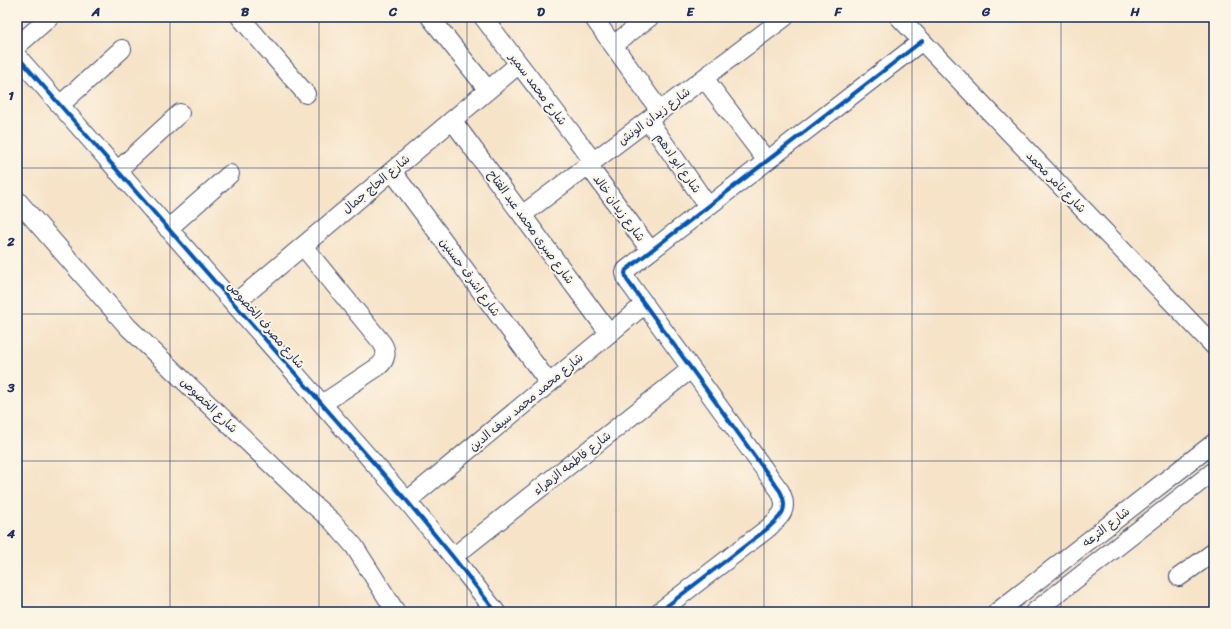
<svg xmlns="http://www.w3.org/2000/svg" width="1231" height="629" viewBox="0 0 1231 629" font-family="Sriracha,'Playpen Sans Arabic',sans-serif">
	<rect width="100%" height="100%" fill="#fcf5e5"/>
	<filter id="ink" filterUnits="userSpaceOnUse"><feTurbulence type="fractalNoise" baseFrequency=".025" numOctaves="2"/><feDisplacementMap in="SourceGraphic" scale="8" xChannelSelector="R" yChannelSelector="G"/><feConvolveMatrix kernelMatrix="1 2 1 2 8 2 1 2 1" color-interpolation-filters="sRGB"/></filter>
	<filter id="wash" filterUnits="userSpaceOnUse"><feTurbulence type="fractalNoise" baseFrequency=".012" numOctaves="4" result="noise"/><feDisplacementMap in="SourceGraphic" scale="16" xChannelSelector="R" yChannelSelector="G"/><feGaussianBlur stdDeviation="0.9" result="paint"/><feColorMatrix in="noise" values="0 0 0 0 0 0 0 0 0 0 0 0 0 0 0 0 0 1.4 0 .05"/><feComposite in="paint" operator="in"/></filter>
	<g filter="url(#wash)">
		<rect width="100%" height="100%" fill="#f6e3c8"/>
	</g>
	<g filter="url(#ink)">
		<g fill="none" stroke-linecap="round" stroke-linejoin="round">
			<g stroke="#3c4a6e" stroke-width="20">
				<path id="street" d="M240,17L306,94
					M430,17L488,90
					M483,17L593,161
					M593,17L660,111
					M899,17L1214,346
					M613,45L650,17
					M17,46L50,17
					M17,56L407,501L453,557L496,612
					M704,78L767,161
					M60,105L122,49
					M452,120L609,333
					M648,120L708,206
					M588,165L650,250
					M117,171L180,113
					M392,171L549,383
					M17,200L128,327L308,500L332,521L354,546L396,612
					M522,215L785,17
					M168,229L230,174
					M303,246L382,343C388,352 386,360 379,366L322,404
					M234,304L519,64
					M407,501L645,304
					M453,557L691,369
					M1179,577L1214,552
					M659,612L767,529C780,517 790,510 780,491L627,280L625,273L626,270L922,41
					M997,612L1214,443
					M1034,612L1214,471"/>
			</g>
			<use href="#street" stroke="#fff" stroke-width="18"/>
			<g stroke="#fcf5e5" stroke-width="6">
				<path id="cycleway" d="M17,56L407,501L453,557L496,612
					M659,612L767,529C780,517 790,510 780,491L627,280L625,273L626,270L922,41"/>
			</g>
			<use href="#cycleway" stroke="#0057b8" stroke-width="4"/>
		</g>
	</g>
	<path fill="none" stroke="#1b2f5e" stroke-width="1" stroke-opacity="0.55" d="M170,17V612M319,17V612M467,17V612M616,17V612M764,17V612M912,17V612M1061,17V612M17,168H1214M17,314H1214M17,461H1214"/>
	<g text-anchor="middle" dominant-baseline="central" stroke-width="4" stroke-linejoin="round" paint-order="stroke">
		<g font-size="12" fill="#1b2f5e" stroke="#fcf5e5">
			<text transform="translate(538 89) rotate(53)">شارع محمد سمير</text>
			<text transform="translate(654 116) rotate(-37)">شارع زيدان الونش</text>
			<text transform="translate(678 163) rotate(55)">شارع ابو ادهم</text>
			<text transform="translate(1056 182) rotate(46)">شارع تامر محمد</text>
			<text transform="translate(376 184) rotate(-40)">شارع الحاج جمال</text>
			<text transform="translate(619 208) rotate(54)">شارع زيدان خالد</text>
			<text transform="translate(531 227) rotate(54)">شارع صبرى محمد عبد الفتاح</text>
			<text transform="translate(470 277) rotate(54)">شارع اشرف حسنين</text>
			<text transform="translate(266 325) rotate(49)">شارع مصرف الخصوص</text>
			<text transform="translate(526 402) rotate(-40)">شارع محمد محمد سيف الدين</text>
			<text transform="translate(209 405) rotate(44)">شارع الخصوص</text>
			<text transform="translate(572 463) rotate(-38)">شارع فاطمه الزهراء</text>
			<text transform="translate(1106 527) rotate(-38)">شارع الترعه</text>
		</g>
	</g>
	<rect width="1231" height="629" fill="none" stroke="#fcf5e5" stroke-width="44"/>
	<rect x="22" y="22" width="1187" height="585" fill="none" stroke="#1b2f5e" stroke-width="1.5"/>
	<g font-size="13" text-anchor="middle" font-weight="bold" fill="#1b2f5e">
		<text x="96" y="16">A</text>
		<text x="245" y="16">B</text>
		<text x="393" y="16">C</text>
		<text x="541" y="16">D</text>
		<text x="690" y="16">E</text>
		<text x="838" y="16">F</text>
		<text x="986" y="16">G</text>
		<text x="1135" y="16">H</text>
		<text x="11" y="100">1</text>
		<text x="11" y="246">2</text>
		<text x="11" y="392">3</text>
		<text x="11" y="538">4</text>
	</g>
</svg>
